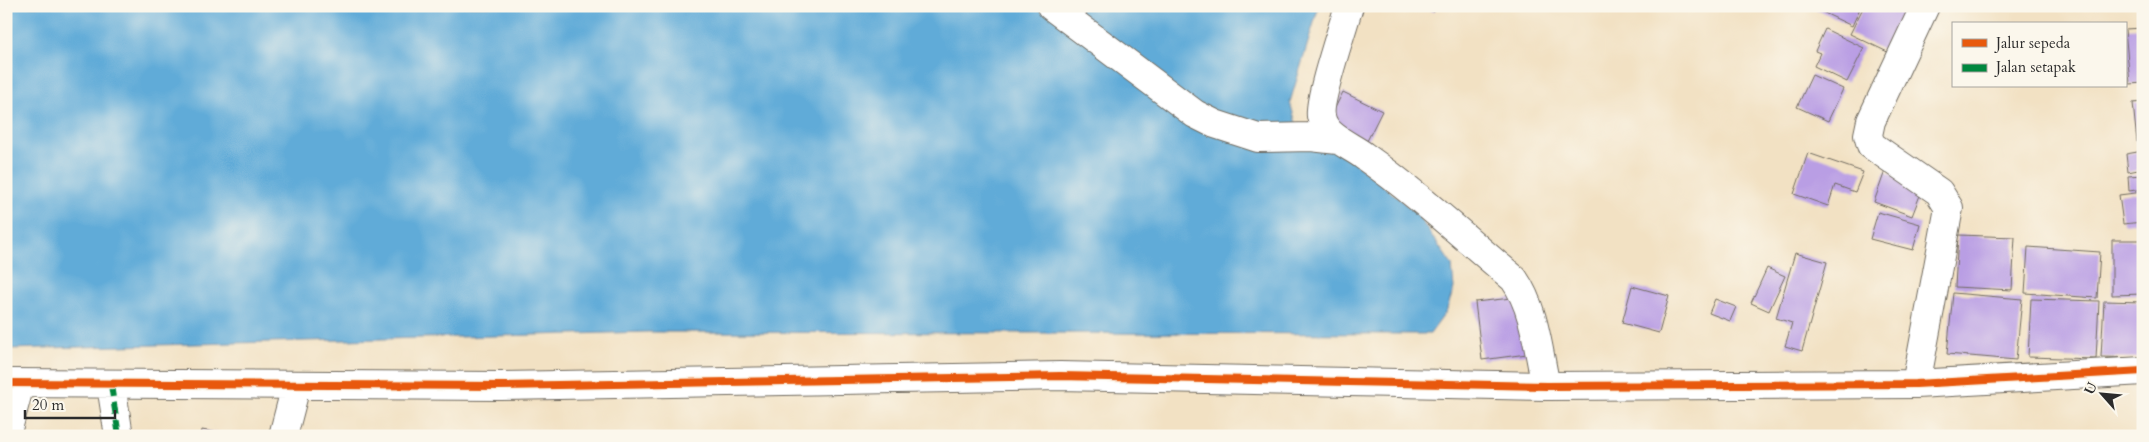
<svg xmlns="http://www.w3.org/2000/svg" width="2149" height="442" viewBox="0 0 2149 442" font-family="Cardo,serif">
	<rect width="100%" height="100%" fill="#fbf7ec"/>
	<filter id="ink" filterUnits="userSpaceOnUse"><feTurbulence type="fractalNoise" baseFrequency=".02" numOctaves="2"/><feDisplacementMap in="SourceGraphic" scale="10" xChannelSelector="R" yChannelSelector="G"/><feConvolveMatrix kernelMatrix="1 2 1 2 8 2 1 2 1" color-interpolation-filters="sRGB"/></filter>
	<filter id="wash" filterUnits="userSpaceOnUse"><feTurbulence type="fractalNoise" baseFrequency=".0096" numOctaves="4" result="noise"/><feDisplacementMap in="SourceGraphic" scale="20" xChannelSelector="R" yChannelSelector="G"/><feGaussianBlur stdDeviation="1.12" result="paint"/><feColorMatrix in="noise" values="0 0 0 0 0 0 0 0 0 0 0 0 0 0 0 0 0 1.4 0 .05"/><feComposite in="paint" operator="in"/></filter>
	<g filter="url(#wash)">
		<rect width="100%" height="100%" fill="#f2e1c3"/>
		<path fill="#60abd8" stroke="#466b82" d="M6,6H1319L1290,102L1297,127L1351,159L1416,213L1452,265L1454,288L1446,312L1430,334L647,332L6,349Z"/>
		<g id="blocks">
			<path fill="#b99ee4" d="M1423,6H1437L1434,12Z
				M1817,6H1861L1852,26L1816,9Z
				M1864,6H1923L1898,57L1850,34Z
				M2143,28V83L2130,84L2125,29Z
				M1825,29L1864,48L1847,82L1814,66L1820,53L1815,51Z
				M1812,75L1843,89L1828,121L1797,107Z
				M1343,92L1382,111L1367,141L1328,122Z
				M2143,102V141L2137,142L2133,103Z
				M2143,151V169L2128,172L2126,154Z
				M1808,153L1863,172L1855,192L1835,185L1828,206L1794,194Z
				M1885,171L1924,185L1912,216L1874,202Z
				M2143,175V189L2129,191L2128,176Z
				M2143,192V222L2123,224L2119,195Z
				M1878,212L1920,224L1913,250L1870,239Z
				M1958,235L2015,237L2012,290L1955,287Z
				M2112,240H2143V294L2112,295Z
				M2028,247L2100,252L2097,298L2025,293Z
				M1795,253L1827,262L1802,351L1785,346L1792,323L1776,318Z
				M1767,268L1785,276L1769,311L1751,303Z
				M1632,286L1669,296L1659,333L1622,323Z
				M1953,293L2022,299L2016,360L1947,354Z
				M1521,297L1527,354L1482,360L1475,302Z
				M1715,299L1736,307L1730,321L1709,313Z
				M2031,299L2099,301L2096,359L2028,357Z
				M2104,301L2143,302V358L2101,357Z
				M202,430L229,435V436H201Z
				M237,433L255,434V436H236Z"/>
		</g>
	</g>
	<g filter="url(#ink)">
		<use href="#blocks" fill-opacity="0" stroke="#716b60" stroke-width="1"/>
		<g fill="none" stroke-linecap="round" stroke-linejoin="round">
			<g stroke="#716b60" stroke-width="30">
				<path id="minor" d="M1051,6L1195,114L1215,124L1258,138L1311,137L1338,140
					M1349,6C1343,27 1318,100 1321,116C1324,137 1350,145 1364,156C1417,193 1465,238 1514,279C1535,309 1538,350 1546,386
					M6,383L501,386L1060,376L1546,386L1916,384L2143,371
					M1916,384L1949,208L1939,192L1871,145L1868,135L1871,121L1925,6
					M111,385L119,436
					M6,436L20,384
					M283,436L296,386"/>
			</g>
			<use href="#minor" stroke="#fff" stroke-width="28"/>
			<path stroke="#00873e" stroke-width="6" stroke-dasharray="12 6" stroke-linecap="butt" d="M111,385L119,436"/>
			<g stroke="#fbf7ec" stroke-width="11">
				<path id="cycleway" d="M6,383L501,386L1060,376L1546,386L1916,384L2143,371"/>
			</g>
			<use href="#cycleway" stroke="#e8590c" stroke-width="8"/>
		</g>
	</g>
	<rect width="2149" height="442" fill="none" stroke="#fbf7ec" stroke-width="25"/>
	<rect x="1952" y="22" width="175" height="65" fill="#fbf7ec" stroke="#a8a59f"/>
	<rect x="1962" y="39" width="25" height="8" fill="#e8590c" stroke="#a8a59f"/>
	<text x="1996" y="48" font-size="15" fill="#2b2b2b">Jalur sepeda</text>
	<rect x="1962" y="64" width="25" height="8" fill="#00873e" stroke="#a8a59f"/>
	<text x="1996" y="72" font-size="15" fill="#2b2b2b">Jalan setapak</text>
	<g transform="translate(2102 394) rotate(297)" stroke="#fbf7ec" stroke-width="4" paint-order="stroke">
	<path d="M0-4L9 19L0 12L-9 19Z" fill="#2b2b2b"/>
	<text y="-8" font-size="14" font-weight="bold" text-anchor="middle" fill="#2b2b2b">U</text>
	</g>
	<path d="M25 410v8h90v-8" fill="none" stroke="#2b2b2b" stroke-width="2.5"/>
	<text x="32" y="410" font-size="15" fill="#2b2b2b" stroke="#fbf7ec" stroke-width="4" paint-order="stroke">20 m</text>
</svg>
